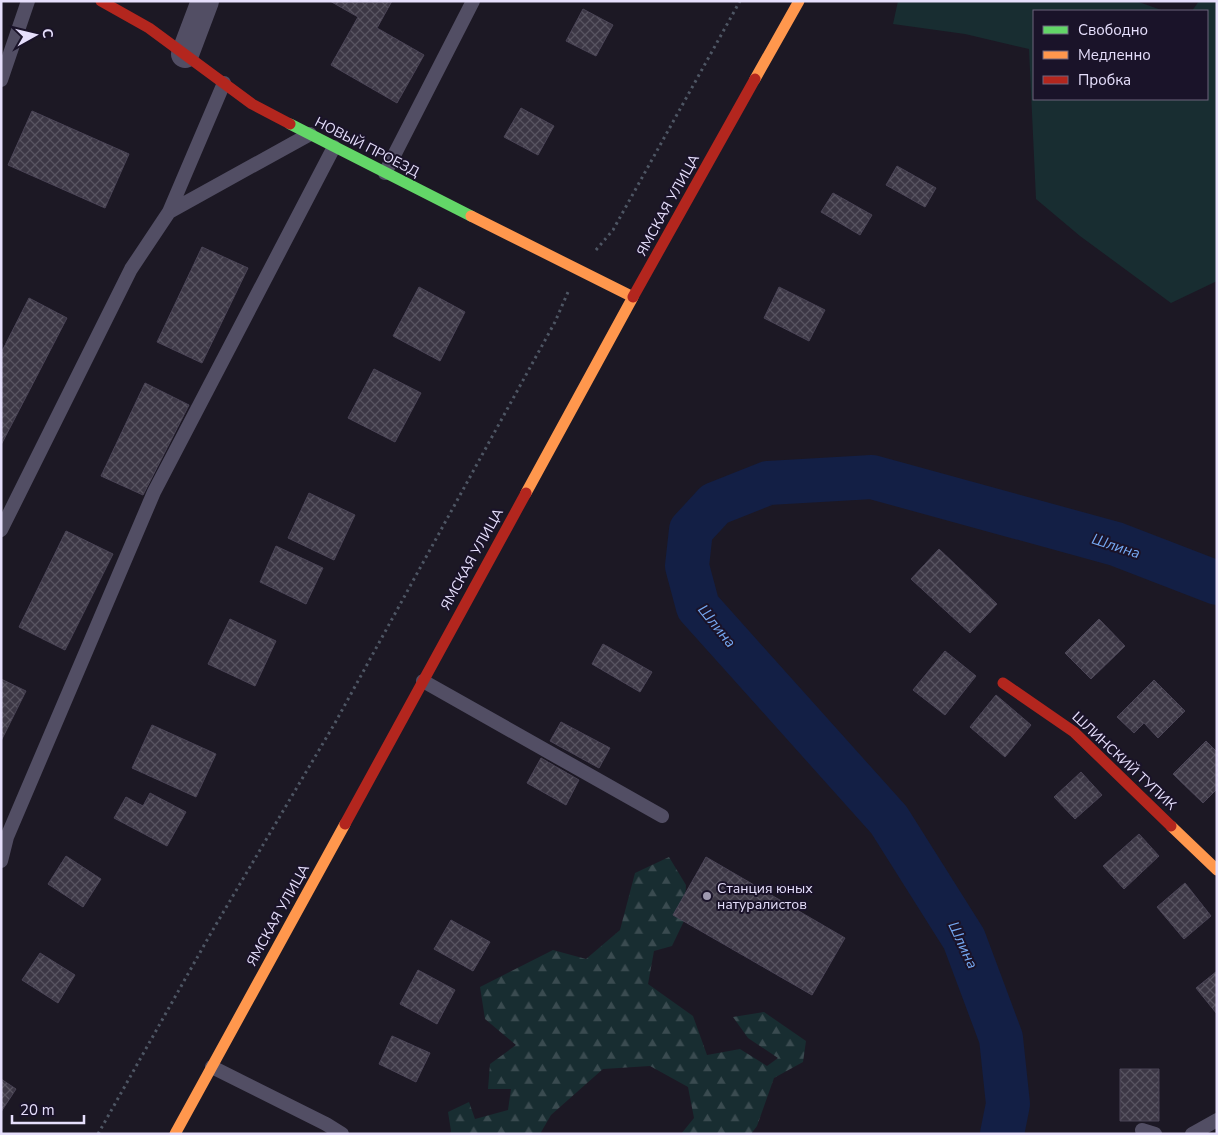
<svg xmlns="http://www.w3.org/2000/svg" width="1218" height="1135" viewBox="0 0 1218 1135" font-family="'Nunito Sans',sans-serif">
	<defs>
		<pattern id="forest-firs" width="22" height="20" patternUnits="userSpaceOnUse" patternTransform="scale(1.25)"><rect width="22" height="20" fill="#182d31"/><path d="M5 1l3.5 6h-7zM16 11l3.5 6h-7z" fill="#3a4b50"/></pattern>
		<pattern id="building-cross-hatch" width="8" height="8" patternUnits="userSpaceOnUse" patternTransform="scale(1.25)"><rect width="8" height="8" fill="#3c3745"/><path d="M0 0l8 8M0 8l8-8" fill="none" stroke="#585461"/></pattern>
	</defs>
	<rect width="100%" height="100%" fill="#1c1824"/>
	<path fill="#182d31" d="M898,1H1136L1164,11H1034V99H1207V11H1192L1199,1H1217V281L1171,303L1080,236L1036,199L1029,49L965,34L893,24Z"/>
	<path fill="url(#forest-firs)" d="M669,857L686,885L684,921L672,946L654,951L648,984L693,1016L707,1055L740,1049L767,1066L778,1058L748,1038L733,1017L764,1012L806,1041L803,1062L774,1078L757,1126L751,1134H681L694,1118L688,1087L650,1066L603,1069L551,1115L540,1134H450L451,1131L448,1112L469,1102L475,1119L508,1110L511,1089H488L490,1064L516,1045L485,1019L480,987L553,950L586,959L620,930L635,873Z"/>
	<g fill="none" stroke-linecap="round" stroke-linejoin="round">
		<path stroke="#131f45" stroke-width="44" d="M1002,1134L1008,1104L1001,1038L964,939L889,820L698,607L687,566L691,530L715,504L768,483L872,477L1116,544L1217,583"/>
	</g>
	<path fill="url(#building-cross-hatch)" stroke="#4a4456" d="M330,1H392L377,28L424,55L397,103L331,65L358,17Z
		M583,9L613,25L596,56L566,41Z
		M521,108L554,126L538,155L504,137Z
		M32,111L129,154L105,208L8,165Z
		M897,166L936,188L925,207L886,185Z
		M833,193L872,215L860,235L821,212Z
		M202,247L248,268L202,363L157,342Z
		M419,287L465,312L440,361L393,336Z
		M779,287L825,310L809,341L764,318Z
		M29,298L67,318L1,445V353Z
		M374,369L421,393L395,442L348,418Z
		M145,383L189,405L143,495L101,476Z
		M309,493L355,515L334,560L288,538Z
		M66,531L113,554L65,650L19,627Z
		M276,546L323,568L306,604L260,582Z
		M939,549L997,604L970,633L911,579Z
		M230,619L276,641L255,686L208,664Z
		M1099,619L1125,646L1091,679L1065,653Z
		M603,644L652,672L640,692L592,664Z
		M945,651L976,676L945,715L913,690Z
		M1,679L26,691L1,741Z
		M1154,680L1185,711L1158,738L1144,723L1134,733L1117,717Z
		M996,695L1031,725L1005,757L970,727Z
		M561,722L610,748L599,768L550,741Z
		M152,725L216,754L196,797L132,768Z
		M1206,741L1217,752V789L1203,803L1173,774Z
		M541,758L579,780L566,805L527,783Z
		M1081,772L1102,795L1075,819L1054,797Z
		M150,793L186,812L167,846L114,818L126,797L143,806Z
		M1139,834L1159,856L1124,889L1103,866Z
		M66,856L101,879L83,907L48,884Z
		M706,857L845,938L812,995L673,915Z
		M1185,883L1211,916L1184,939L1157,907Z
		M451,920L490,942L473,971L434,949Z
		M40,953L75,975L58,1003L22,980Z
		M418,970L455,990L437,1024L400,1004Z
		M1217,971V1014L1196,988Z
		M392,1036L430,1053L416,1082L379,1064Z
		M1120,1069H1159V1121H1120Z
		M1,1079L16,1089L1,1112Z"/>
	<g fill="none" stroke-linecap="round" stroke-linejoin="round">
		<path stroke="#4e5664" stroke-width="3" stroke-dasharray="2.5 4" stroke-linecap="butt" d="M596,250L613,230L740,1
			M98,1134L211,933L335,723L555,322L568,292"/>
		<path stroke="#524e64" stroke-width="14" d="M1,80L28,1
			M385,173L473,1
			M169,212L224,83
			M1,530L131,269L169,212L310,134
			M423,681L662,816
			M1,861L7,837L154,492L334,147
			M212,1067L326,1124L342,1134
			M1142,1130L1155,1134
			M1192,1134L1217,1120"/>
		<path stroke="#524e64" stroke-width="28" d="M185,54L205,1"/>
		<path stroke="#63d668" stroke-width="11" d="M290,124L471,216"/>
		<path stroke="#ff974d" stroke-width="11" d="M755,79L799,1
			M471,216L633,297
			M526,493L633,297
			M1171,826L1217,870
			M175,1134L345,824"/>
		<path stroke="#b3261e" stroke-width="11" d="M101,1L149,28L252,104L290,124
			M633,297L755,79
			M1003,683L1074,732L1171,826
			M345,824L526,493"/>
	</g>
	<circle fill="#9f99b0" stroke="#1a1329" stroke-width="2" cx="707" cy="896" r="5"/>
	<g text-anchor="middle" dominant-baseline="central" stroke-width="4" stroke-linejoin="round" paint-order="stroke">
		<g font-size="14" fill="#e6dffc" stroke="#1a1329">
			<text transform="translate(367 147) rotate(27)">НОВЫЙ ПРОЕЗД</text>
			<text transform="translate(668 205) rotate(-61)">ЯМСКАЯ УЛИЦА</text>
			<text transform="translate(472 559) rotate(-61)">ЯМСКАЯ УЛИЦА</text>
			<text transform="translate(1124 761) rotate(43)">ШЛИНСКИЙ ТУПИК</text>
			<text transform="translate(278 915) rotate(-61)">ЯМСКАЯ УЛИЦА</text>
		</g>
		<g font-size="14" fill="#e6dffc" stroke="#1a1329" text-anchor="start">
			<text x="717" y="888">Станция юных<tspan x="717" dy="16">натуралистов</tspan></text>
		</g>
		<g font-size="15" font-style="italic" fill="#76a9f3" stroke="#1a1329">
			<text transform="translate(1116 546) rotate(18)">Шлина</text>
			<text transform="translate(717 626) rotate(51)">Шлина</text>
			<text transform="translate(963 945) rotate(65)">Шлина</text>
		</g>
	</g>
	<rect width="1218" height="1135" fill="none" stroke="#e6dffc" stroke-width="5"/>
	<rect x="1033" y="10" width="175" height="90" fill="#1a1329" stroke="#6c657d"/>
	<rect x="1043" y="26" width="25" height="8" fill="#63d668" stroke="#6c657d"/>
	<text x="1078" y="35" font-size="15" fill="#e6dffc">Свободно</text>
	<rect x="1043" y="51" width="25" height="8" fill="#ff974d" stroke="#6c657d"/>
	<text x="1078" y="60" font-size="15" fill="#e6dffc">Медленно</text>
	<rect x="1043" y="76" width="25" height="8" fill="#b3261e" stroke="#6c657d"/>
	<text x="1078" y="85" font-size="15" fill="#e6dffc">Пробка</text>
	<g transform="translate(35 35) rotate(82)" stroke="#1a1329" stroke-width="4" paint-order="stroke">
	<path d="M0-4L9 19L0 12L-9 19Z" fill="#e6dffc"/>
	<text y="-8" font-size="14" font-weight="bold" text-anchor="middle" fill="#e6dffc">С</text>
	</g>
	<path d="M12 1115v8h72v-8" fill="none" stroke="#e6dffc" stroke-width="2.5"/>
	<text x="20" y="1115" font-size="15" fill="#e6dffc" stroke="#1a1329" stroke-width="4" paint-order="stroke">20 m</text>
</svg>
